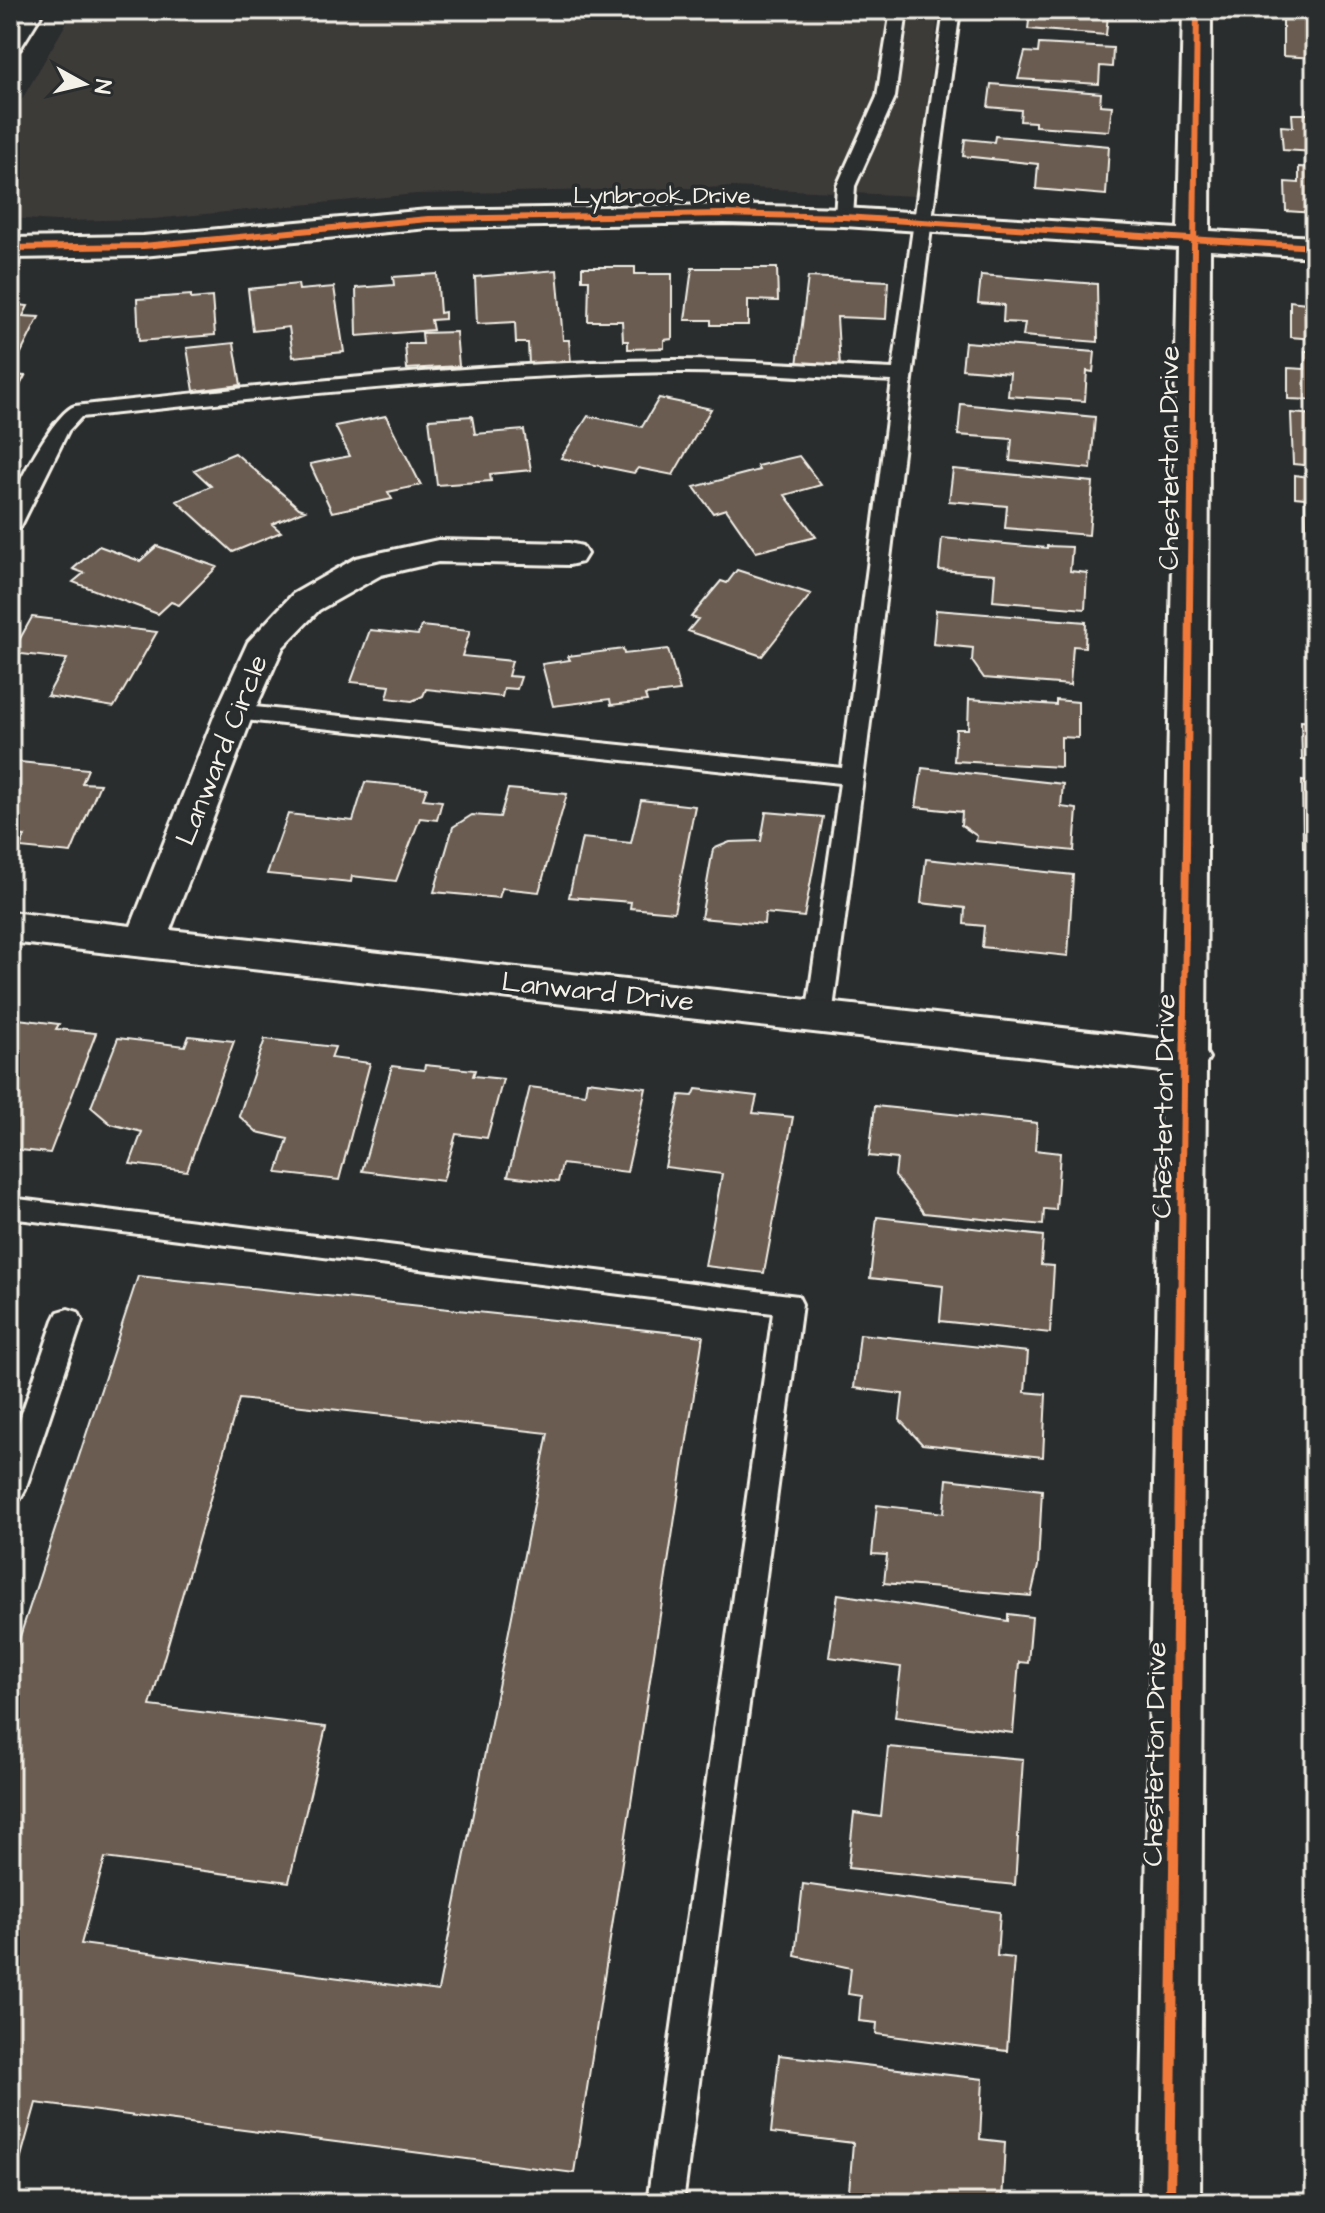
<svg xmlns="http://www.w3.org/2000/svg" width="1325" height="2213" viewBox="0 0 1325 2213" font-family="'Architects Daughter',sans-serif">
	<rect width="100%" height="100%" fill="#2a2d2e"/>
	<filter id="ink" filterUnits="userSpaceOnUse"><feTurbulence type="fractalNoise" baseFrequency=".0125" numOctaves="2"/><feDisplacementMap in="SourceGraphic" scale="16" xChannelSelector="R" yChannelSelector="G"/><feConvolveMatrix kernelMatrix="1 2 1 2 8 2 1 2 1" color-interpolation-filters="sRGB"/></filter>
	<g filter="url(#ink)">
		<path fill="#3d3b38" d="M74,10H939L915,196L733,187L416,194L153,219L56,221L10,218V120Z"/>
		<path fill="#6a5b51" stroke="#f4f1e8" stroke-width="2" fill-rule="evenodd" d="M1112,10V15H1108L1106,35L1028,29L1030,13L1001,11Z
			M1283,18L1315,19V58L1283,56Z
			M1039,44L1113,48L1112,67L1100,66L1099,84L1018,79L1025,52L1038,53Z
			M991,84L1101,93L1100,105L1112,106L1109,131L1035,126V122L1020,121L1021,110L988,107Z
			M1292,114H1315V152L1283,150L1281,126L1293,127Z
			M995,136L1109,146L1106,195L1036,189L1038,164L963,156L965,139L994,142Z
			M1299,167L1315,168V213L1286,211L1285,182L1299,183Z
			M582,267H635V274H672V339L664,340V348L628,349V341H623L622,321H588L589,280H582Z
			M692,268H777L778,301L748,300V325H711V320H685Z
			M557,270L563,340H569L571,363L529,365L528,343H516L515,322L477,324L475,277Z
			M437,274L440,313L445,312V319L431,320L433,330L357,336L356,288L394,285L393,277Z
			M981,275L1097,284L1098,342L1023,336L1025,323L1003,322L1004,305L978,303Z
			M808,277L888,281L886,319L837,317L840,367L797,365Z
			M298,284L299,290L334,287L344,352L293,357L289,327L253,331L248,289Z
			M1306,286H1315V339L1290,337V301L1307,303Z
			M191,295V299L212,297L215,335L139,341L137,299Z
			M19,305L28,306L23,316L39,317L19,357L10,356V307Z
			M456,332L459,366L407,369L405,344H423L422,333Z
			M965,342L1095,352L1093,372L1087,371L1085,401L1008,396L1010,373L962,369Z
			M234,343L241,385L194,391L187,348Z
			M1305,351H1315V400L1288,399V368L1305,369Z
			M10,375L25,376L10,405Z
			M659,398L711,409L673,475L638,468L634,473L561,458L588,416L642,427Z
			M961,404L1095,417L1091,469L1010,461L1012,439L958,435Z
			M1291,413L1315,415V466L1293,464Z
			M386,416L421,485L388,492L392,499L332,512L310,464L350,456L335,426Z
			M472,416L475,434L524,430L531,470L490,474L491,481L437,485L429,419Z
			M235,453L299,508L305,510L272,524L281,532L233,552L177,501L211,486L194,470Z
			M799,456L821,485L785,495L816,537L756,552L726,509L713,513L694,487L759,470L757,466Z
			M953,469L1093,482L1089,535L1005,528L1007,506L949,501Z
			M1295,475L1315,478V531L1306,530L1305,498L1295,497Z
			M942,538L1047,548V546L1072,547L1070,571L1087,573L1085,609L993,601L995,574L939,570Z
			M99,546L140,561L157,546L217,567L179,605L171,602L158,614L73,582L84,573L73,569Z
			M737,570L811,594L762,656L688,631L698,619L691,617L721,581L727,583Z
			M936,610L1086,622L1085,647L1073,646L1070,685L984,678L972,661L973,648L933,644Z
			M32,617L157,632L114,707L47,696L67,659L12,653Z
			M421,626L470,631L462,656L512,661L508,676L521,677L517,689L504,688L502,697L426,689L423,696L412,701L387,698L390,686L351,682L370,630L418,635Z
			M623,649L624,654L668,649L680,691L645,695L647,701L611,705L610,699L553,706L542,664L570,660L568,656Z
			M969,699L1056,705V700L1078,702V738L1061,737V767L954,761L956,729H968Z
			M1301,721L1315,722V761L1302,760Z
			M10,761L88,769L82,783L100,784L71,853L20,848L25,836L10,835Z
			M922,768L1063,784L1061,807L1077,809L1074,851L976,841L977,836L961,825L962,812L916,807Z
			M1302,781L1315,783V849L1303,848Z
			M365,782L427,788L423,799L442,801L437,820L420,818L396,881L352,876L351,882L267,874L288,814L353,821Z
			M508,789L567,794L539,892L502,888L499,898L434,892L453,827L472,815L500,817Z
			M641,800L695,806L674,912L630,908L631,902L569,897L582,838L631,843Z
			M766,812L823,817L804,917L765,913L764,924L701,918L713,849L730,842L761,841Z
			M926,859L1073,875L1068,956L982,947L984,926L964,924L965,908L921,903Z
			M1310,960L1315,961V994L1311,993Z
			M10,1018L59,1024L56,1029L96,1033L50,1153L10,1149Z
			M189,1036L234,1041L187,1171L130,1164L142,1132L111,1124L91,1107L118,1038L185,1046Z
			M265,1039L335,1047L331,1058L370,1063L339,1180L277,1173L288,1139L257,1132L239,1116Z
			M425,1065L475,1070L473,1076L503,1079L487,1138L456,1134L443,1181L362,1171L392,1066L424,1070Z
			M587,1081L646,1088L627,1172L562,1164L558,1182L508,1176L530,1087L585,1094Z
			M696,1089L757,1096L753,1113L793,1117L764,1273L705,1266L722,1174L665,1167L680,1095L693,1096Z
			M875,1106L1037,1123L1035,1150L1060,1153L1056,1210L1044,1209L1043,1225L924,1213L895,1176L897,1159L869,1156Z
			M877,1217L1043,1236L1041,1265L1054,1266L1050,1333L940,1321L943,1286L870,1278Z
			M138,1276L703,1336L574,2173L36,2103L10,2196V1667ZM239,1399L548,1433L438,1991L81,1944L105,1858L289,1882L326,1727L150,1706Z
			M860,1334L1028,1352L1025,1392L1046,1394L1043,1457L922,1444L900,1420L903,1394L854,1388Z
			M947,1479L1042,1490L1038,1566L1031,1596L884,1583L887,1555L872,1554L877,1505L944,1513Z
			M838,1594L1008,1621V1614L1032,1617L1028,1663L1019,1662L1013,1733L895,1717L901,1667L829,1657Z
			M888,1747L1023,1759L1015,1885L848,1868L854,1813L881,1817Z
			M803,1884L1000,1912L997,1956L1014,1958L1007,2051L876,2034L877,2023L859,2021L861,1996L848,1994L851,1968L795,1956Z
			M779,2055L983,2079L980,2139L1005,2142L1002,2203H848L853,2143L771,2133Z"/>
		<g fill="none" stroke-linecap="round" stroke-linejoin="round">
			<g stroke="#f4f1e8" stroke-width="6">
				<path id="service" d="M891,10H907L895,97L855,186L853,217L844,223L835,217L837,186L877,97Z
					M944,10H960C913,345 878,681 832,1016L828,1022L819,1025L810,1022L806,1016L840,783L235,719L227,717L224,712L227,707L235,705L842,768L892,381C819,378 746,371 673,372C475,375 278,396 81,417L68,431L21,526L10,532C10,524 9,515 10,507C14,487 56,411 75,406C274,385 474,362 675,360C747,360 820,366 893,369Z
					M10,1198L798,1296L802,1304L683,2203H647L773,1313L10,1218Z
					M68,1309L78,1312L82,1320L25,1490L20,1499L10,1502V1448L54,1320L58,1312Z"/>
			</g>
			<g stroke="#f4f1e8" stroke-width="6">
				<path id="minor" d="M1183,10H1211L1210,231L1315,237V257L1210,250L1206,1053L1209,1058L1206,1063L1200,2203H1140L1162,1071L10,942V912L131,926L216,712L248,642L293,594L356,558L438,540L569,543L582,546L587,554L582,562L569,565L438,562L381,575L319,610L283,647L254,712L170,930L1163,1039L1178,248L844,226L724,223L428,228L143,256L10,258V238L143,236L428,210L724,205L844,208L1178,229Z"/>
			</g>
			<g stroke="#f4f1e8" stroke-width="6">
				<path id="secondary" d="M16,10H44L20,49L10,52V19Z"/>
			</g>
			<use href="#service" fill="#2a2d2e" fill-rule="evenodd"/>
			<use href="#minor" fill="#2a2d2e" fill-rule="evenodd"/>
			<use href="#secondary" fill="#2a2d2e" fill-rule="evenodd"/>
			<g stroke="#2a2d2e" stroke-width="10">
				<path id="cycleway-far2" d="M10,248L143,246L428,219L724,214L844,217L1315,247
					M1190,568L1197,10"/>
			</g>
			<g stroke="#2a2d2e" stroke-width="12">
				<path id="cycleway-far1" d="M1181,1291L1190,566"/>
			</g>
			<g stroke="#2a2d2e" stroke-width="15">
				<path id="cycleway" d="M1170,2203L1181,1289"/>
			</g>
			<use href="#cycleway-far2" stroke="#f17a3a" stroke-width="6"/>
			<use href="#cycleway-far1" stroke="#f17a3a" stroke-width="7"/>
			<use href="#cycleway" stroke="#f17a3a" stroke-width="10"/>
		</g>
	</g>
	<g text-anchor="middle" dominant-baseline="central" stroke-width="7" stroke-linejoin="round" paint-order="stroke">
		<g font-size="24" fill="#f4f1e8" stroke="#2a2d2e">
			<text x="662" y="196">Lynbrook Drive</text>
		</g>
		<g font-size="28" fill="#f4f1e8" stroke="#2a2d2e">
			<text transform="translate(1169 458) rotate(-90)">Chesterton Drive</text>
			<text transform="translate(222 750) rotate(-68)">Lanward Circle</text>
			<text transform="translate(598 992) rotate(6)">Lanward Drive</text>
			<text transform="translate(1164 1106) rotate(-89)">Chesterton Drive</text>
			<text transform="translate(1155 1754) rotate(-89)">Chesterton Drive</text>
		</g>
	</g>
	<rect width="1325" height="2213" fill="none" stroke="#2a2d2e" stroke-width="40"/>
	<rect x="20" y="20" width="1285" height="2173" fill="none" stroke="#f4f1e8" stroke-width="3" filter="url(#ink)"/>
	<g transform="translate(84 84) rotate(98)" stroke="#2a2d2e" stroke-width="6" paint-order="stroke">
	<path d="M0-6L14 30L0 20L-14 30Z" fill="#f4f1e8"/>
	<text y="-12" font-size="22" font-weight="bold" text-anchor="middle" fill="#f4f1e8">N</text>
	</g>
</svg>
